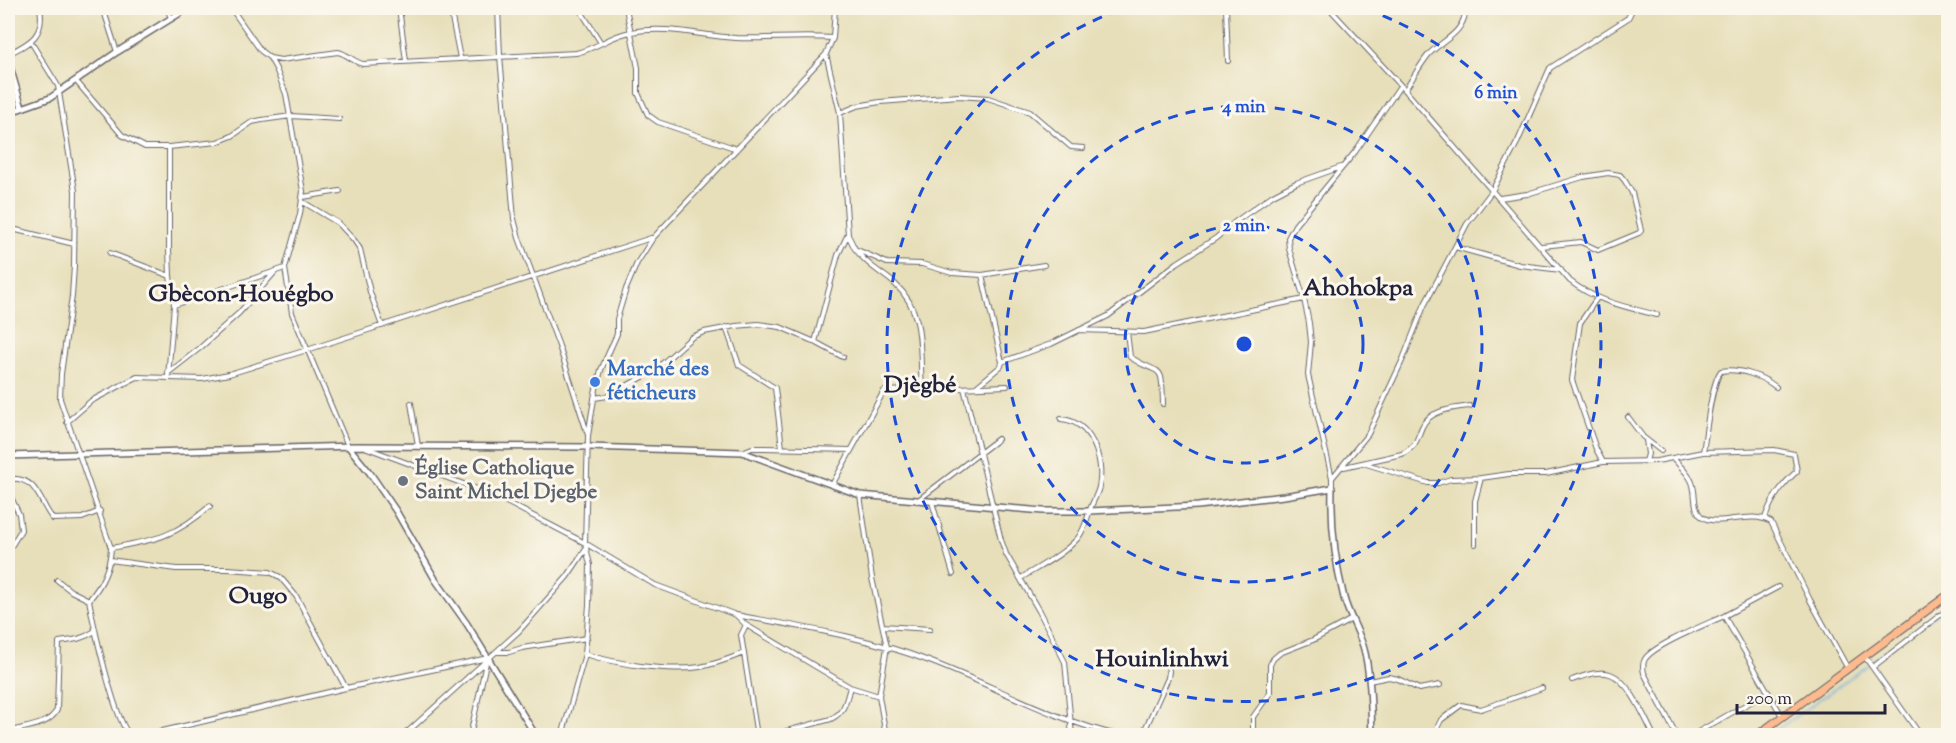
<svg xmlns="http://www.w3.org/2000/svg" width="1956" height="743" viewBox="0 0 1956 743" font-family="'Sorts Mill Goudy',serif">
	<rect width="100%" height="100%" fill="#fbf7ec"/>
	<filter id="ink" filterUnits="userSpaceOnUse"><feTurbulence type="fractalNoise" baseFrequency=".0167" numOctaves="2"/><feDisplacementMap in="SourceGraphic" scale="12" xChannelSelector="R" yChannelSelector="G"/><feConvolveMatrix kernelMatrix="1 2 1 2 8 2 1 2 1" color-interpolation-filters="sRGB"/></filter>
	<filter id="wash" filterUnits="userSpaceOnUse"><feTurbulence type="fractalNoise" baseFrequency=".008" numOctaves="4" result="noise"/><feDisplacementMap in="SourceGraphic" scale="24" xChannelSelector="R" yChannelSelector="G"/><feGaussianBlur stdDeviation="1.35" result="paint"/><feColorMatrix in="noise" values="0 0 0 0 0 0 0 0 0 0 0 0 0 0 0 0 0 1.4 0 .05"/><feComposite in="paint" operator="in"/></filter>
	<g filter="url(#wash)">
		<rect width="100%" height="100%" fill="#e7dfba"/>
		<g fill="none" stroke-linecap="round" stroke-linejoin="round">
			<path stroke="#6ca9de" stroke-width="1.5" d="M1871,662L1948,606
				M1768,736L1868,665"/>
		</g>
	</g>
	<g filter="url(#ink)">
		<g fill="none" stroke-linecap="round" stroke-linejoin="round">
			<g stroke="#676467" stroke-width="6">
				<path id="minor" d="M103,8L117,52
					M167,8L171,18
					M231,8L261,51L270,58L276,69L286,94L303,191L300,214L285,268L292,313L348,446
					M399,8L406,61
					M450,8L460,58
					M498,8L500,56L514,219L519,238L559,346L588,435
					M579,8L601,43
					M626,8L638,68V93L648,115L658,122L737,149
					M1226,8L1228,61
					M1329,8L1405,90L1570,281C1595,301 1626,307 1657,315
					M31,42L58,86L75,191L74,266L72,296L61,374L60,399L111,548C110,568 102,585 89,600L71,591L57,580
					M8,54C30,43 45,36 40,8
					M826,54L840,113L848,235L855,249L887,263L922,264L952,273L982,275L1044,265
					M270,58L281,60L338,52C348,54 353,62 363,64L576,53C596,49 611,35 631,32C667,25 701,36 736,38C768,39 800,36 833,38
					M76,81L122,135L145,147H169L217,142L232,136L252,122L262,120L291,116L339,119
					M1405,90C1413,78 1420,65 1429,54C1444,39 1464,34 1466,8
					M840,113L857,106L880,102L959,96L988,98L1030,112L1071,147L1083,148
					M303,197L340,191
					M1500,198L1527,194L1583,177L1608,173L1620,175L1625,181L1632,193L1640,226L1641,231L1639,233L1598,250L1581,242L1542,246
					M303,202L338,223L354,240L360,249L370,292L382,326
					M8,228L74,244
					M1455,247L1520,265L1561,270
					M857,251C866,265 883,273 895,284C926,312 919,352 922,389
					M110,253L170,276
					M1597,298L1580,323L1572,380L1596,449L1603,462
					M174,305L285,268
					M726,327L739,365L775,388L782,448
					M1079,330L1144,332L1304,299
					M1127,332L1130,357C1161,378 1162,359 1163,404
					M815,342L838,255L847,236
					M1002,362L1051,344L1108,316L1177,263L1216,238L1235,222L1273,195L1296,183L1341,167
					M168,373L200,348L239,313L275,272
					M168,377L174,305L170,276L169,249V147
					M976,387L1001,366L1002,362L982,275
					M964,388L1001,540L1006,554L1039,611L1065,662L1072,736
					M594,398L608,396L654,371L692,337L704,332L736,326L758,324L780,327L815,342L843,357
					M411,403L418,446
					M1628,417L1643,437L1661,451
					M67,422L91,401L137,377L202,379L229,374L307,350L651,238
					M367,448L493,495L585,543L655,585L736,615L746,625L850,687L879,696
					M742,452L752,448H764L851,450
					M1703,452C1706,435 1711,383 1721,371C1740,368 1762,376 1776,387
					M1673,458C1679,465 1687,472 1691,480C1697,490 1692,508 1701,516C1717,529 1750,509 1771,522L1810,600L1847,667
					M1646,461L1648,454L1646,440
					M1363,463L1428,483H1438L1451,479L1481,478
					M1344,467L1402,454C1417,446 1416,441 1422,427C1429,410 1454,408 1470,406
					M1332,478L1368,434L1403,359L1424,306L1467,224L1492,191L1518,141L1550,68L1628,18L1633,8
					M8,479C38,475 39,503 53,519L82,518L100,511
					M832,485L884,391L1007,386
					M1332,488V478L1308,375L1311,342L1309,323L1304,299L1289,249L1288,238L1295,225L1355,152L1400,86
					M8,491L19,514L21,530L9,550L8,585
					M860,495L872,578L887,647L879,696L886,736
					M917,501L998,439
					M932,502L953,574
					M1475,544V501L1481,478L1509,474H1546L1603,462L1657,461L1703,452L1774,450L1794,454L1797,471C1782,485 1772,498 1765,518
					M111,548C155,540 175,537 210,506
					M110,560L176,569H228L270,572L280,577L296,596L346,688
					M1021,578C1040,566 1063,555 1078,538C1084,530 1086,522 1089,513C1091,504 1097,496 1099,487C1105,460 1091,421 1061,419
					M1778,587L1724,616L1782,716
					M89,600C93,622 115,725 131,736
					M736,615C801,627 867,637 929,661C993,685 1053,720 1121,736
					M746,625L741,635L757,736
					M883,626L930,629
					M496,652H509L522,648L587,638
					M585,654C617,664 667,672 700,667C715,664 729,659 744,653
					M1865,657L1921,736
					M1873,667L1948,609
					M1572,680C1584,676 1598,670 1610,674C1629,680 1645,718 1654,736
					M1369,681L1389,677L1398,679L1419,689L1440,685
					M407,731L419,736
					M8,732C24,726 48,727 57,710L59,642C74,640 83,639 95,631
					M141,736L346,688L488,658
					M403,736L519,631L567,577L586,549
					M470,736L486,663
					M562,736L585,654L589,605L590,565L585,543L588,436L595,393L601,370L617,334V319L626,289L637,263L653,238L826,54L833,38L835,8
					M769,736L831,719C845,712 846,701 850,687
					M1142,736L1168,678L1169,671L1166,659
					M1253,736V717L1270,693V665L1273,659L1280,653L1313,640L1352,619
					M1433,736L1441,720L1461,705L1481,709L1542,688
					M1677,736L1644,673C1643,668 1642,664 1645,659C1654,645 1707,624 1724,616
					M1691,736L1768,692"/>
			</g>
			<g stroke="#676467" stroke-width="8">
				<path id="tertiary" d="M8,60L22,108
					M8,113L50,98L117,52L188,8
					M348,446L370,473L396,511L435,579L467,624L536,736
					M8,456L355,446L589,447L742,452L860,495L1043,511H1089L1198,506L1284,496L1332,488C1331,525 1335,563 1344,598C1349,617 1361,634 1365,653C1371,681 1371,708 1372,736"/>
			</g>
			<g stroke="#676467" stroke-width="9">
				<path id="primary" d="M1756,736L1948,595"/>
			</g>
			<use href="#minor" stroke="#fff" stroke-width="4"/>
			<use href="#tertiary" stroke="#fff" stroke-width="5"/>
			<use href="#primary" stroke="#fcba8e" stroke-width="7"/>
		</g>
	</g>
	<g fill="none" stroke="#1d4ed8" stroke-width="3" stroke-dasharray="10 8">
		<circle cx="1244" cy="344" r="119"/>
		<circle cx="1244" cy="344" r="238"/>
		<path d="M1366 9A357 357 0 1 1 1122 9"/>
	</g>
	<circle fill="#3f7fe0" stroke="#fbf7ec" stroke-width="2" cx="595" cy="382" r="6"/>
	<circle fill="#6b7280" stroke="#fbf7ec" stroke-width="2" cx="403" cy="481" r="6"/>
	<g text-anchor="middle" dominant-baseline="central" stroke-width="6" stroke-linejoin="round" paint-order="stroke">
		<g font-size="21" font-weight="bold" fill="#366cbe" stroke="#fbf7ec" text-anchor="start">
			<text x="607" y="370">Marché des<tspan x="607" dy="24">féticheurs</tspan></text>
		</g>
		<g font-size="21" font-weight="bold" fill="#5b616d" stroke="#fbf7ec" text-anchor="start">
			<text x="415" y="469">Église Catholique<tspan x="415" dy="24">Saint Michel Djegbe</tspan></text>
		</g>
		<g font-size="24" font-weight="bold" fill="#22223b" stroke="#fbf7ec">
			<text x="1358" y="289">Ahohokpa</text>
			<text x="241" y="295">Gbècon-Houégbo</text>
			<text x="920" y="386">Djègbé</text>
			<text x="258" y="597">Ougo</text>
			<text x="1162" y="660">Houinlinhwi</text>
		</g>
	</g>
	<circle cx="1244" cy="344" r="9" fill="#1d4ed8" stroke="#fbf7ec" stroke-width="3"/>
	<g font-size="18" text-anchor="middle" font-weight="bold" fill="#1d4ed8" stroke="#fbf7ec" stroke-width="6" stroke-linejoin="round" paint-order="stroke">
		<text x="1496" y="98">6 min</text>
		<text x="1244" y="112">4 min</text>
		<text x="1244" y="231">2 min</text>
	</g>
	<rect width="1956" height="743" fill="none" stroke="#fbf7ec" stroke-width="30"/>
	<path d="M1737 704v9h148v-9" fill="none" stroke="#22223b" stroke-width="3"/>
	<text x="1746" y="704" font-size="18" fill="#22223b" stroke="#fbf7ec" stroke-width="4.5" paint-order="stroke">200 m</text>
</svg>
